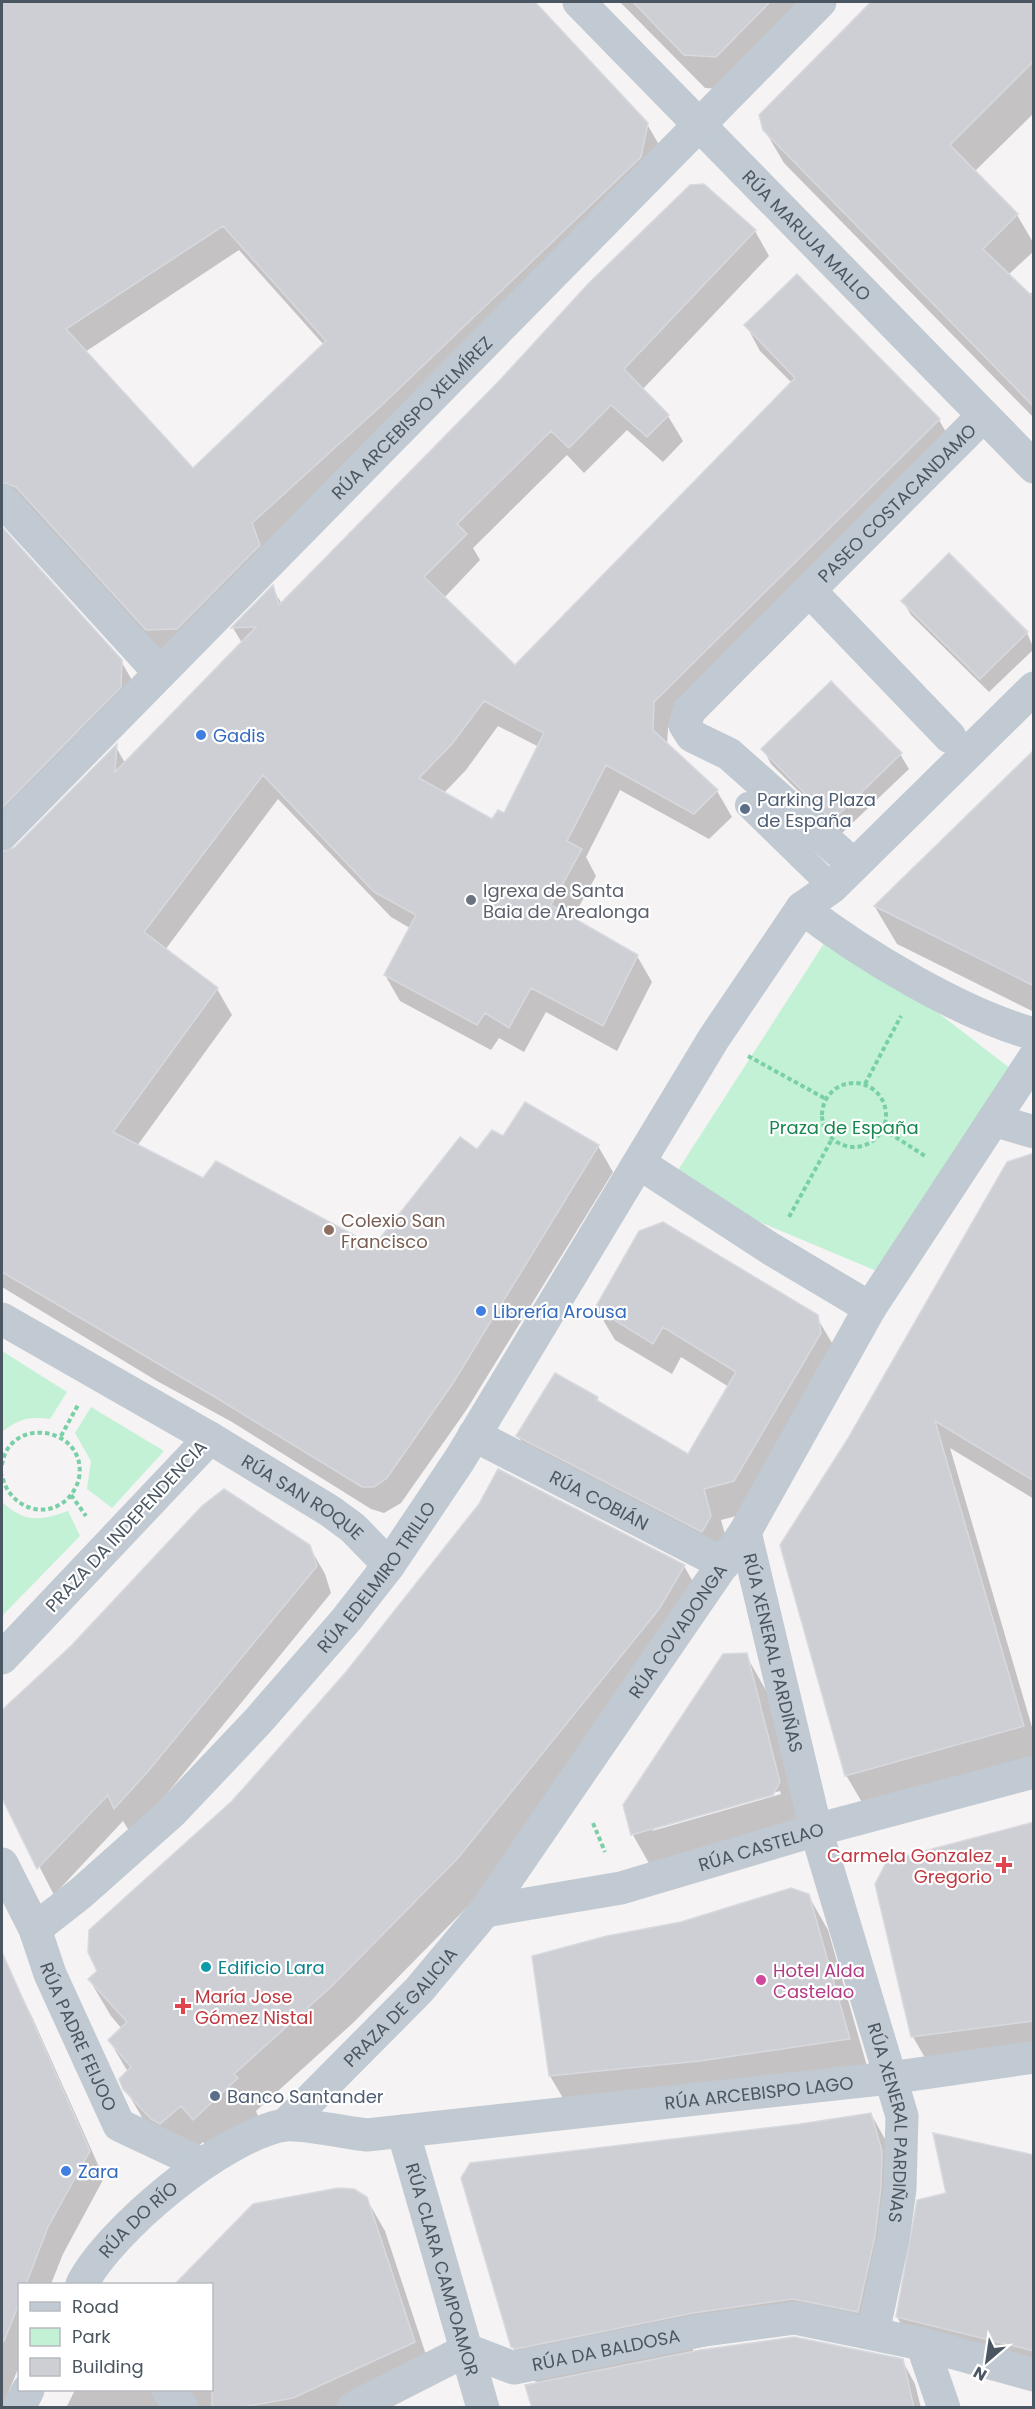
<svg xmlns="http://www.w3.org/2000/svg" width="1035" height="2409" viewBox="0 0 1035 2409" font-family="Poppins,sans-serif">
	<rect width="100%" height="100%" fill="#f5f3f3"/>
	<path fill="#c3f1d5" d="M832,931L1011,1069L891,1277L669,1184Z
		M2,1351L67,1392L50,1419C29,1416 18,1419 2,1432Z
		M91,1407L164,1451L112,1508L87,1489L91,1461L75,1433Z
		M2,1502C25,1523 39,1521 68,1511L80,1536L2,1616Z"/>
	<path fill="#0003" fill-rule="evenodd" d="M2,2H533L647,124L662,150L162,656L2,516ZM239,250L324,345L193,470L85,352Z
		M620,2H821L735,90L705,88Z
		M873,2H1034V113L974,172L1017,215L1034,244V251L1008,275L1029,295L1034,291V418L784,163L764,129L761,116Z
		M755,231L769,256L642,390L668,416L683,441L663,462L627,430L584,473L567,455L473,548L480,560L444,598L515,667L792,383L760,351L746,325L797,276L939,420L954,446L668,728L667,746L717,791L732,817L709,839L620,790L586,857L596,876L572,919L637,956L652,982L617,1051L546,1012L524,1052L499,1038L491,1050L400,1001L385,975L410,928L391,917L278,799L165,950L217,989L232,1015L137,1146L204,1180L375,1247L477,1151L503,1138L598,1146L613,1172L467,1409L401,1503L384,1513L371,1509L232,1422L157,1381L2,1287V891L26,866L116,747L125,763L242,643L233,628L272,588L282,604ZM498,726L539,747L505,815L493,821L443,794L466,770Z
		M2,529L121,661L136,687L2,846Z
		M903,601L1027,633L1034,649L989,692L911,615Z
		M763,749L900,754L909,769L841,834L771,764Z
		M1034,752V1012L897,944L875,907Z
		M1034,1157V1499L950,1448L1034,1734V1757L863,1804L846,1775L782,1545Z
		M596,1308L816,1316L835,1348L752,1512L721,1520L729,1548L536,1467L518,1436L597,1398L601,1405L689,1456L729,1387L681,1357L672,1374L615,1340Z
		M309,1546L325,1574L331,1593L165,1796L131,1834L123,1821L54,1895L2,1794V1712L72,1647Z
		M684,1566L705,1603L479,1895L354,2022L256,2111L258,2116L215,2156L203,2142L182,2160L147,2126L125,2088L128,2072L109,2040L122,2029L111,2016L89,1979Z
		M746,1655L768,1694L801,1822L655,1874L633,1835L625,1805ZM780,1791L781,1794L652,1831L657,1826Z
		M1034,1824V2055L931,2068L913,2037L888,1862Z
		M808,1895L828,1930L869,2073L570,2110L550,2076L534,1957Z
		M2,1955L33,2019L104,2178L63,2254L51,2284H20V2364L2,2408Z
		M871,2114L890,2148L877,2344L812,2332L713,2345L693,2349V2352L902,2360L915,2384L921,2408H533L541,2383L531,2380L512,2346L801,2126Z
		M1034,2156V2370L910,2340L897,2317L948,2194Z
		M366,2198L385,2231L432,2373L356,2408H199L195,2404L174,2408H66L75,2390H212V2284H180L184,2278Z"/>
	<path fill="#cdcfd5" stroke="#d7d9de" stroke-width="1.5" fill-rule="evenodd" d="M2,2H535L648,123L641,157L382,405L252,523L260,545L177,629L146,630L16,487L2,482ZM223,226L326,341L193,468L66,329Z
		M633,2H770L716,57L684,55Z
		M871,2H1034V61L950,145L1018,214L983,249L1034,298V407L763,130L759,115Z
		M704,184L756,230L624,369L669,415L647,437L611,405L569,448L551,431L457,524L467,534L424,577L515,665L795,378L744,325L797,274L940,419L654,702L653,730L718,790L694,814L606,765L567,841L582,849L551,905L638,955L603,1026L531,988L509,1028L485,1013L477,1025L384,975L416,915L374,892L263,775L144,932L218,988L113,1132L203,1178L216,1161L374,1246L460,1137L477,1149L492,1130L503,1136L525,1102L599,1145L453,1383L387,1478L374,1487H362L215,1397L2,1272V852L15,847L117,744L115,772L256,627L231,628L273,585L279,605L500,380L588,284L690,185ZM484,701L544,733L504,813L498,810L492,819L419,778L452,744Z
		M2,527L122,660L121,687L2,808Z
		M949,553L1028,632L980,679L901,601Z
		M831,681L902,753L832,821L761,749Z
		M1034,750V986L874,906Z
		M1034,1153V1481L935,1421L1024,1726L845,1776L780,1545L847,1440L1007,1162Z
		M663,1222L818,1315L821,1333L734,1481L704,1489L711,1516L702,1532L516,1436L555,1373L598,1397L596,1400L688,1454L736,1372L663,1327L653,1344L595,1308L639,1231Z
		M498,1469L685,1565L659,1609L458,1858L333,1985L234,2074L238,2078L193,2120L181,2106L160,2124L151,2119L123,2089L119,2079L131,2067L108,2040L127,2022L88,1979L97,1971L88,1952L89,1930L232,1801L257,1773L346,1672L479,1504Z
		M224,1489L310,1545L317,1566L150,1769L114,1809L108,1795L37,1869L2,1798V1710L71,1646L202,1506Z
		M747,1653L780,1782L773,1795L631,1835L623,1805L723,1654Z
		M1034,1822V2021L911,2037L875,1884L887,1861Z
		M791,1888L809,1894L850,2039L700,2061L549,2076L532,1956L607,1936L681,1922Z
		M2,1952L90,2151L48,2227L26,2284H20V2301L4,2341H2Z
		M871,2113L882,2151L881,2187L875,2236L858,2312L793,2299L693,2313L516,2349L511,2347L461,2178L470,2163L800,2124Z
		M933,2133L1034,2155V2351L896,2317L917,2200L946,2193Z
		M338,2188L354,2189L367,2197L415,2342L293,2398L237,2408H212V2284H175L253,2204Z
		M794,2337L903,2359L914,2408H532L525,2385L700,2350Z"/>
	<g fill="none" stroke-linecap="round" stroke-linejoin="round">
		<path stroke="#7ad0a6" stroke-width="4" stroke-dasharray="4.5 3" stroke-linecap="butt" d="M748,1056L826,1099
			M822 1115a32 32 0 1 1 64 0a32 32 0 1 1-64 0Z
			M865,1084L901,1016
			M883,1129L925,1156
			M789,1217L832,1139
			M61,1436L78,1405
			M2,1465C9,1414 88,1427 79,1478C77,1488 70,1498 61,1504C36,1519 7,1502 2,1475
			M71,1495L86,1516
			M593,1823L605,1852"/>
		<path stroke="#c1cad2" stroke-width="26" d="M748,805L832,887"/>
		<g stroke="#c1cad2" stroke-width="33">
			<path id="s1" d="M579,2L1034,467"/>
			<path d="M2,500L160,673"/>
			<path d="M809,590L950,737"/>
			<path id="s2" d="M2,834L820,2"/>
			<path id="s3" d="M854,865L729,754L692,736L685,725L689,711L983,416"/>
			<path d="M802,908C863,955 961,1014 1034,1034"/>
			<path d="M993,1120L1034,1132"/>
			<path d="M639,1163L771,1249L870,1308"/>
			<path d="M2,1319L210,1438L2,1658"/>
			<path id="s4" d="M474,1435L724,1564"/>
			<path id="s5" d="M210,1438L330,1511L353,1528L389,1565"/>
			<path id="s6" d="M745,1532L816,1830L902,2116L900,2189L893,2239L873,2333"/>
			<path id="s7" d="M2,1864L35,1929L50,1974L119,2125L202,2164"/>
			<path id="s8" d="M485,1911L621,1888L816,1830L1034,1772"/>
			<path id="s9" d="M35,1929L81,1893L172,1812L259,1720L346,1620L389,1565L460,1459L714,1038L802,908L832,887L1034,688"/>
			<path id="s10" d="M285,2125L419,1990L485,1911L745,1532L870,1308L1034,1058"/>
			<path id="s11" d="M403,2131L483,2408"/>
			<path id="s12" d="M82,2284C110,2230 223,2135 285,2125C301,2123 348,2133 367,2135L890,2078L1034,2057"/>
			<path d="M922,2344L944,2408"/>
			<path d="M168,2390L182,2408"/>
			<path d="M19,2408L28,2390"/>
			<path id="s13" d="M353,2408L467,2350L514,2368L697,2331L795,2318L922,2344L1034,2375"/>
		</g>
	</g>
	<g fill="#3f7fe0" stroke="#fff" stroke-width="2">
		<circle cx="201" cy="735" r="6"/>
		<circle cx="481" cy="1311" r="6"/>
		<circle cx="66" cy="2171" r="6"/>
	</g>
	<g fill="#5c6f8a" stroke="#fff" stroke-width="2">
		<circle cx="745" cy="809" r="6"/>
		<circle cx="215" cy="2096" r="6"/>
	</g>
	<circle fill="#6b7280" stroke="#fff" stroke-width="2" cx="471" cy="900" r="6"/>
	<circle fill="#8d6e63" stroke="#fff" stroke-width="2" cx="329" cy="1230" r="6"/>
	<g fill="#e0444e" stroke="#fff" stroke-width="2">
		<path d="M1001 1856h6v6h6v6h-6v6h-6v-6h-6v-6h6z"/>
		<path d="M180 1997h6v6h6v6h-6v6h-6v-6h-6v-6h6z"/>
	</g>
	<circle fill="#0f9aa8" stroke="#fff" stroke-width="2" cx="206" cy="1967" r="6"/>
	<circle fill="#d1479c" stroke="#fff" stroke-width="2" cx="761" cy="1980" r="6"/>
	<g text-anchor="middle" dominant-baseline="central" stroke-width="4.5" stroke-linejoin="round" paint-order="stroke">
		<g font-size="18" fill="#4a5661" stroke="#fff">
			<text stroke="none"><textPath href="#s1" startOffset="326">RÚA MARUJA MALLO</textPath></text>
			<text stroke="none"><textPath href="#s2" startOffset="584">RÚA ARCEBISPO XELMÍREZ</textPath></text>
			<text stroke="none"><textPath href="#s3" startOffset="530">PASEO COSTACANDAMO</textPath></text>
			<text stroke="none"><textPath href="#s5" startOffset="110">RÚA SAN ROQUE</textPath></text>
			<text stroke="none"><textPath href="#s4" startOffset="141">RÚA COBIÁN</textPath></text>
			<text transform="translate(126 1526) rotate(-47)">PRAZA DA INDEPENDENCIA</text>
			<text stroke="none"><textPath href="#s9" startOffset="492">RÚA EDELMIRO TRILLO</textPath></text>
			<text stroke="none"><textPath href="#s10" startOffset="633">RÚA COVADONGA</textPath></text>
			<text stroke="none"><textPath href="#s6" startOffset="124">RÚA XENERAL PARDIÑAS</textPath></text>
			<text stroke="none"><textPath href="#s8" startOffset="284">RÚA CASTELAO</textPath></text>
			<text stroke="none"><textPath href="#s10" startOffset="165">PRAZA DE GALICIA</textPath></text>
			<text stroke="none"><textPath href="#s7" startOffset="189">RÚA PADRE FEIJOO</textPath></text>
			<text stroke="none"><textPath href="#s12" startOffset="740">RÚA ARCEBISPO LAGO</textPath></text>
			<text stroke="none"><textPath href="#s6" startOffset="610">RÚA XENERAL PARDIÑAS</textPath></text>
			<text stroke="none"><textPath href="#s12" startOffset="86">RÚA DO RÍO</textPath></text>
			<text stroke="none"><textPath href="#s11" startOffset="144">RÚA CLARA CAMPOAMOR</textPath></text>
			<text stroke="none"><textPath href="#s13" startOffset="272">RÚA DA BALDOSA</textPath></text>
		</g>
		<g font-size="18" fill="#366cbe" stroke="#fff" text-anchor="start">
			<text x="213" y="735">Gadis</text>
			<text x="493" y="1311">Librería Arousa</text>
			<text x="78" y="2171">Zara</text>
		</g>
		<g font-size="18" fill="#4e5e75" stroke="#fff" text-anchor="start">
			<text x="757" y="799">Parking Plaza<tspan x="757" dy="21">de España</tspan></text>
			<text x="227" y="2096">Banco Santander</text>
		</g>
		<g font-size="18" fill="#5b616d" stroke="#fff" text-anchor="start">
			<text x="483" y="890">Igrexa de Santa<tspan x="483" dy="21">Baia de Arealonga</tspan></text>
		</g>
		<g font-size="18" fill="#17864f" stroke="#fff">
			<text x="844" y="1127">Praza de España</text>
		</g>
		<g font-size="18" fill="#785e54" stroke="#fff" text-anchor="start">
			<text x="341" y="1220">Colexio San<tspan x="341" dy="21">Francisco</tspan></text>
		</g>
		<g font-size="18" fill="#be3a42" stroke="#fff" text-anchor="end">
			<text x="992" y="1855">Carmela Gonzalez<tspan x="992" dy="21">Gregorio</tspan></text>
			<text x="195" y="1996" text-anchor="start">María Jose<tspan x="195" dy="21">Gómez Nistal</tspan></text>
		</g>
		<g font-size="18" fill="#0d838f" stroke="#fff" text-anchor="start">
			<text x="218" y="1967">Edificio Lara</text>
		</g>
		<g font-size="18" fill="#b23c85" stroke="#fff" text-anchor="start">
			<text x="773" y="1970">Hotel Alda<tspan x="773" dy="21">Castelao</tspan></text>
		</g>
	</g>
	<rect width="1035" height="2409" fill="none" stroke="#4a5661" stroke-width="6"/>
	<rect x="18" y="2283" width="195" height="108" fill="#ffffff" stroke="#b7bbc0" stroke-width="1.5"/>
	<rect x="30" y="2302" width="30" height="9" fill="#c1cad2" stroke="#b7bbc0" stroke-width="1.5"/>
	<text x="72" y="2313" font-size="18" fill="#4a5661">Road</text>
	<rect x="30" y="2328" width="30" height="18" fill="#c3f1d5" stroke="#b7bbc0" stroke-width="1.5"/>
	<text x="72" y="2343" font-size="18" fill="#4a5661">Park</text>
	<rect x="30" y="2358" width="30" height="18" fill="#cdcfd5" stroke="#b7bbc0" stroke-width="1.5"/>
	<text x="72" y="2373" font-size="18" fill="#4a5661">Building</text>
	<g transform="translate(987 2361) rotate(209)" stroke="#ffffff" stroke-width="4.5" paint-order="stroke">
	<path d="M0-4.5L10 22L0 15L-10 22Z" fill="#4a5661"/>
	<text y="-9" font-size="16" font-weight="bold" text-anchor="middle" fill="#4a5661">N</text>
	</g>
</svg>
